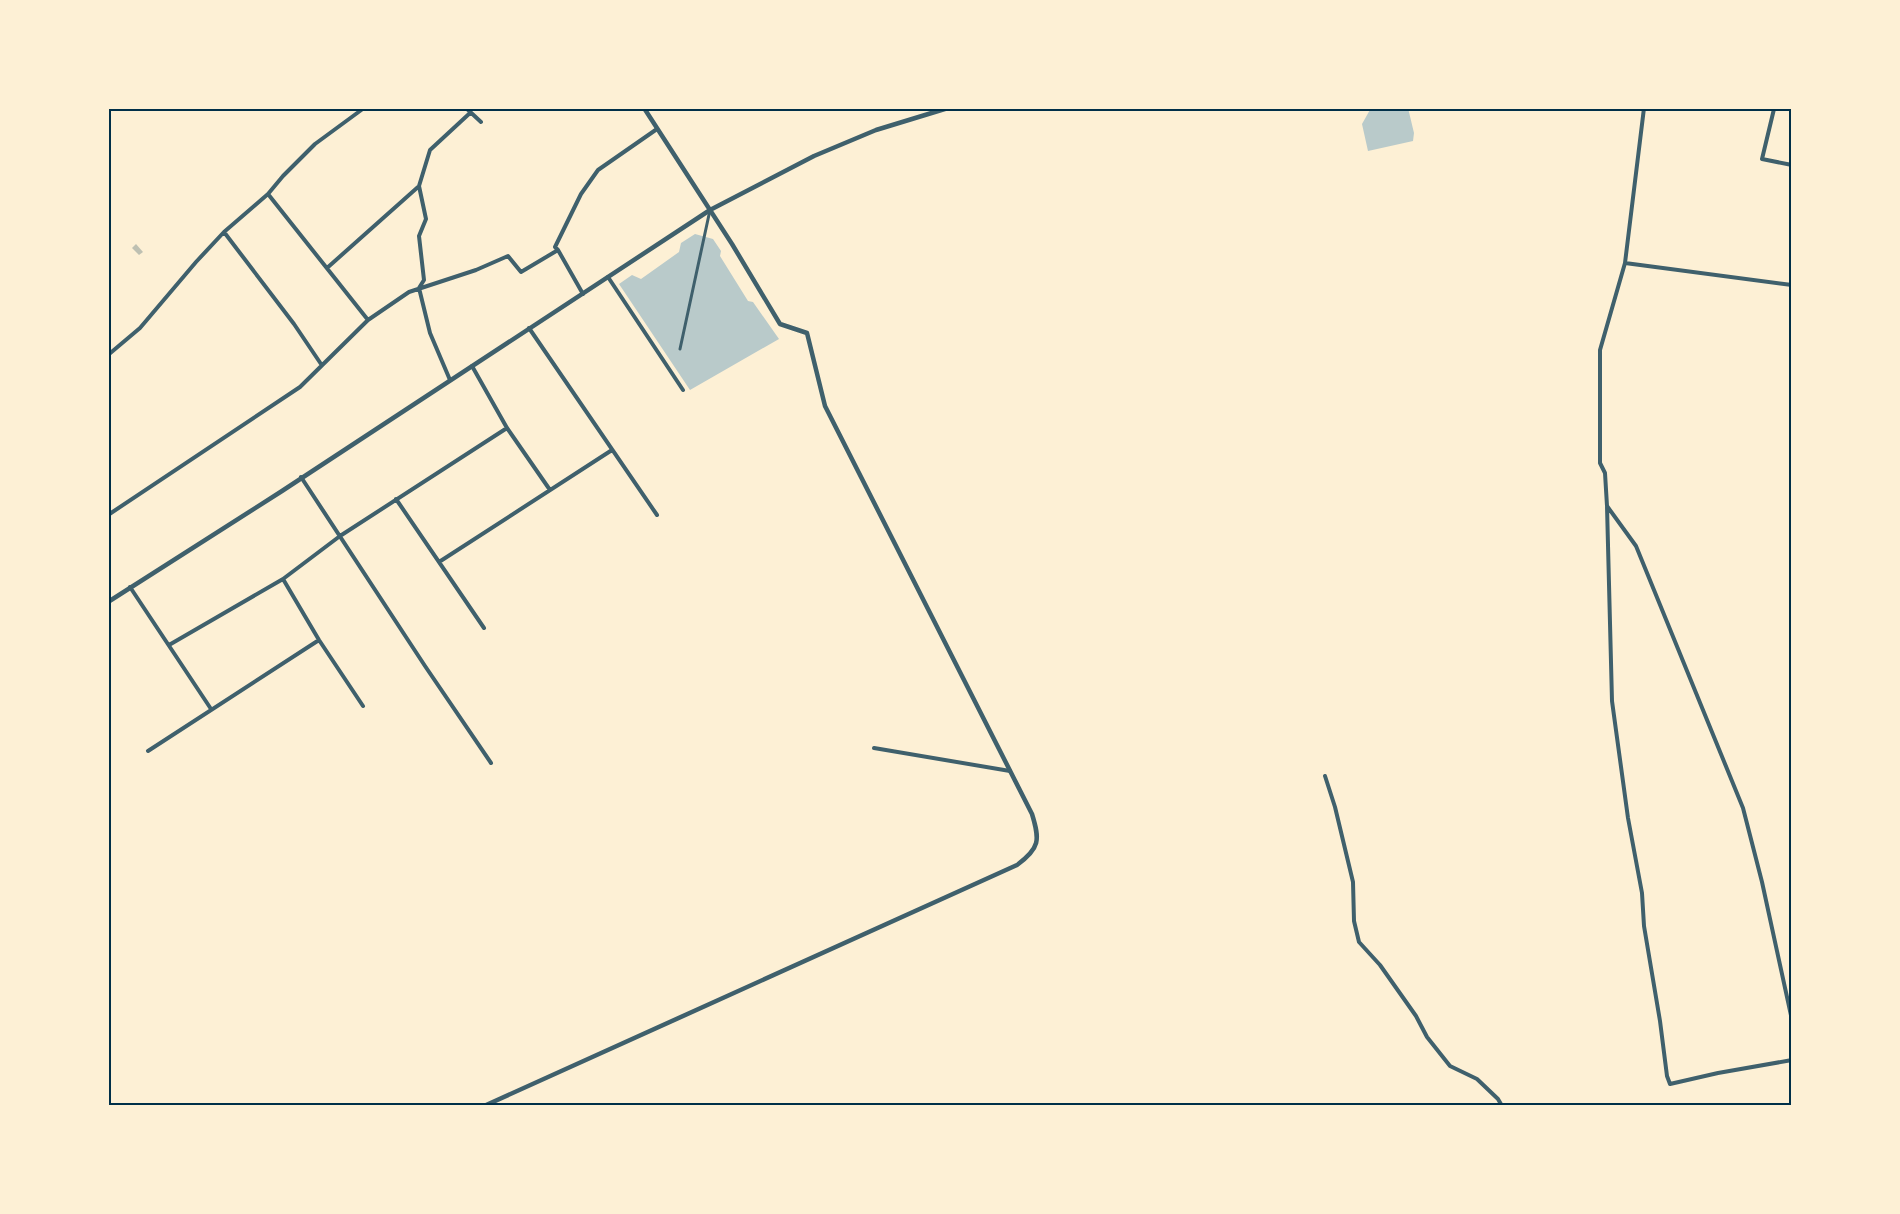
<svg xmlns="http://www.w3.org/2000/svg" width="1900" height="1214" viewBox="0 0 1900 1214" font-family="'Libre Baskerville',serif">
	<rect width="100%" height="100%" fill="#fdf0d5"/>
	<path fill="#b9caca" d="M1371,108H1408L1414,133L1413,141L1368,151L1362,124Z
		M695,234L713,239L721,251L720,256L748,301L753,302L779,339L690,390L619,284L632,275L641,279L679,252L681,243Z"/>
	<path fill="#bec0b2" d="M136,244L143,252L139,255L132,248Z"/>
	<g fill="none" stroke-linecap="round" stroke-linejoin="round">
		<path stroke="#3f606c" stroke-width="3" d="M680,349L710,210"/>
		<path stroke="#3f606c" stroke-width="4" d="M466,108L481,122
			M1644,108L1625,263L1600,350V463L1605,473L1607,506L1612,701L1628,818L1642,893L1644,926L1660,1021L1667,1076L1670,1084L1718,1073L1792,1060
			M1774,109L1762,159L1792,165
			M268,194L368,320
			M224,232L294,324L321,364
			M558,250L583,294
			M1625,263L1792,285
			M327,268L418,187
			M608,277L683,390
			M529,328L657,515
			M108,355L140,328L196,262L224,232L268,194L283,176L315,144L364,108
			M472,366L507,428L550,490
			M450,380L430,333L419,288L424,280L419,236L426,219L419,186L430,150L470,113
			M301,477L425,666L491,763
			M396,499L484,628
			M1607,506L1636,546L1743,808L1762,882L1792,1020
			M108,515L300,387L368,320L409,292L476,270L508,256L521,272L558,250L555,247L581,194L598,170L657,129
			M439,562L612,450
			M283,579L319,640L363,706
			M130,587L211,709
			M169,645L283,579L340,536L507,428
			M874,748L1010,771
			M148,751L319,640
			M1325,776L1335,807L1353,882L1354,921L1359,942L1380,965L1416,1016L1427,1037L1450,1066L1477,1079L1498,1099L1502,1106"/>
		<path stroke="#3f606c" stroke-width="4.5" d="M108,602L282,491L710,210L814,156L876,130L948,108
			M484,1106L1017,865C1040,848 1040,840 1032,814L825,406L807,333L780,324L732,244L644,108"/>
	</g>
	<rect width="1900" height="1214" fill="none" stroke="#fdf0d5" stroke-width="219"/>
	<rect x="110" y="110" width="1680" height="994" fill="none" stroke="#003049" stroke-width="2"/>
</svg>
